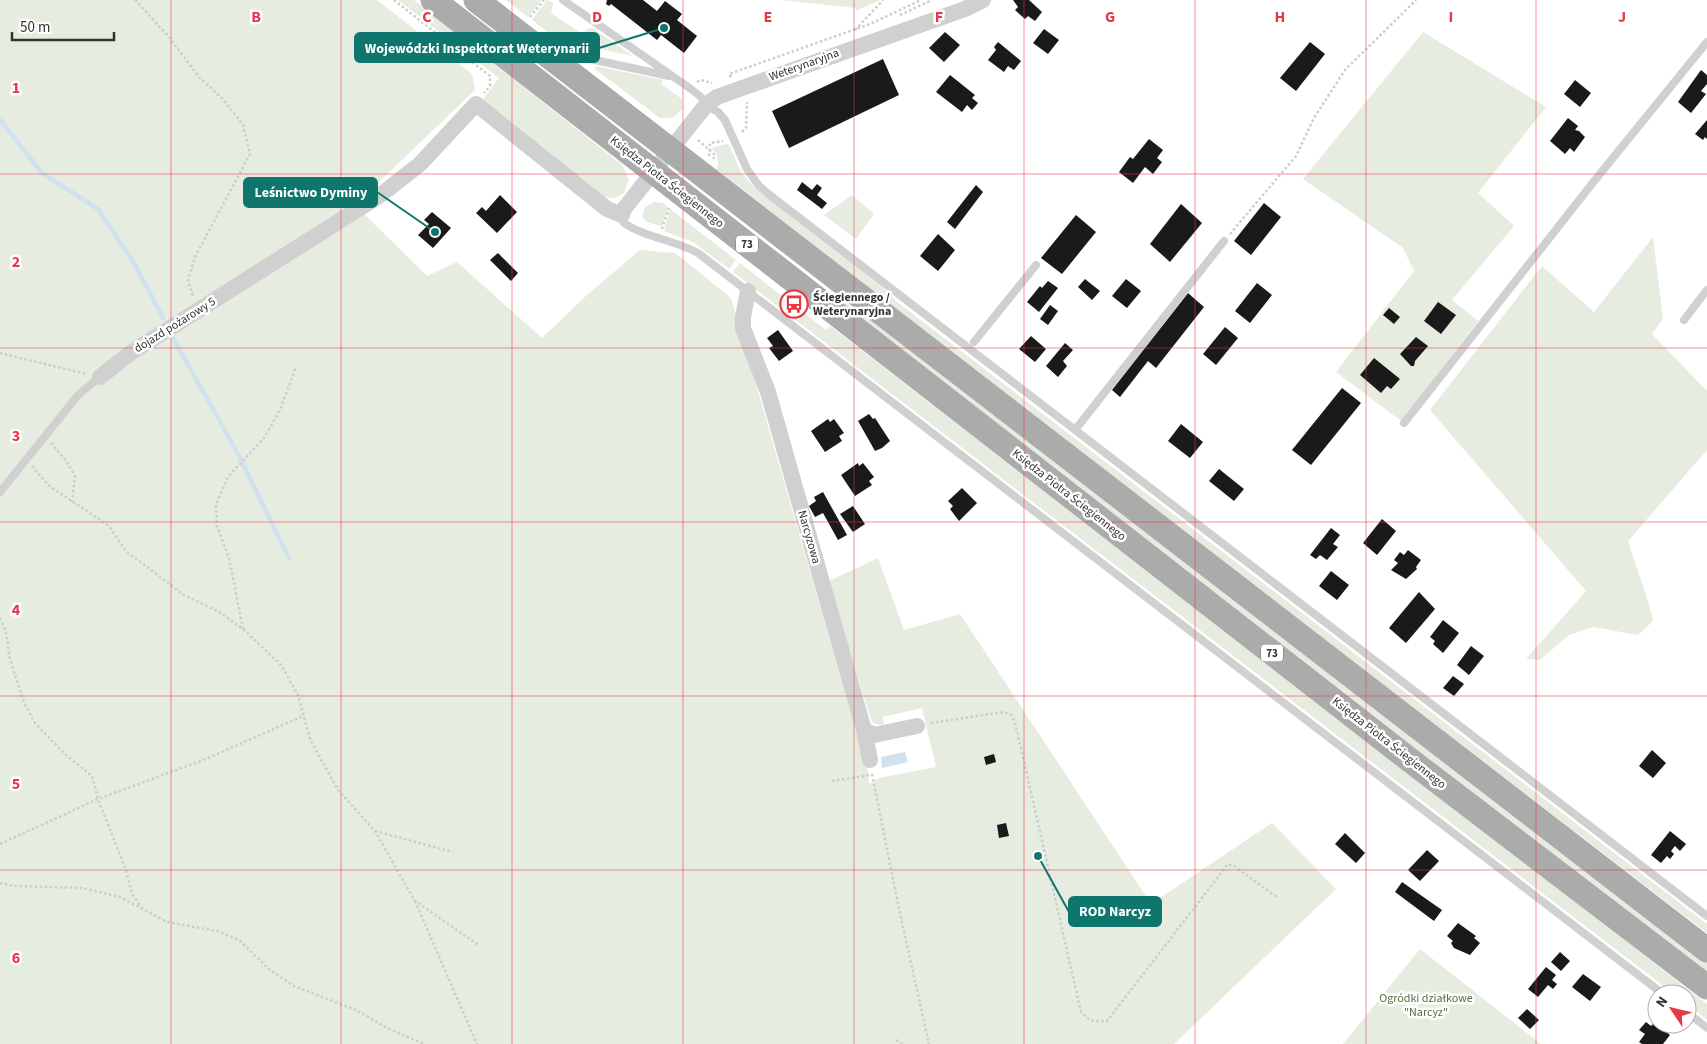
<svg xmlns="http://www.w3.org/2000/svg" width="1707" height="1044" viewBox="0 0 1707 1044" font-family="'Source Sans 3',sans-serif">
	<rect width="100%" height="100%" fill="#fff"/>
	<path fill="#e6ecdf" d="M0,0H377L472,74L475,90L355,205L427,276L457,262L542,338L588,294L640,250L675,253L731,298L868,772L869,784L879,778L936,767L922,708L883,717L884,724L878,725L872,722L827,582L878,558L904,630L960,614L1151,904L1272,823L1336,889L1174,1044H0Z
		M398,0H414L622,165L629,179L624,193L615,198L603,197L483,99L499,78Z
		M506,0H542L528,17Z
		M547,0L553,3L551,13L582,34L587,29L592,28L633,56L558,40L532,20Z
		M780,0H880L856,11V8Z
		M1423,32L1546,107L1478,193L1514,226L1452,300L1478,321L1401,421L1336,372L1414,271L1403,248L1303,179Z
		M596,66L663,80L661,84L682,99L683,109L672,118H660L595,69Z
		M726,144L729,145L741,172L756,189L880,285L896,301L1707,924V933L884,301L839,264L716,169L718,165L717,154L711,148Z
		M852,195L874,214L856,239L824,215Z
		M654,202L663,203L668,207L662,226L646,222L642,216L645,207Z
		M670,209L736,260L729,269L693,242L664,231Z
		M1653,237L1663,319L1652,334L1707,391V450L1628,541C1636,568 1647,593 1653,621L1638,635L1593,627L1569,635L1540,660L1526,659L1586,591L1430,410L1542,266L1594,312Z
		M740,263L826,330L830,326L855,345L1707,1004V1020L1687,1004V994H1674L733,272Z
		M826,290L877,323L1707,959V977Z
		M1420,949L1541,1044H1343Z"/>
	<path fill="#cfe2ee" d="M905,752L908,762L882,768L881,757Z"/>
	<g fill="none" stroke-linecap="round" stroke-linejoin="round">
		<path stroke="#cfe2ee" stroke-width="4.5" d="M0,120L42,173L98,209L134,263L163,318
			M173,338L237,452L289,558"/>
	</g>
	<path fill="#1a1a1a" d="M607,0H643L657,11L665,1L682,14L677,20L697,36L684,53L661,35L657,40L611,4L609,6L606,4Z
		M1013,0H1029L1042,12L1035,21L1028,16L1025,19L1015,10L1018,7Z
		M1044,29L1059,40L1048,54L1033,43Z
		M945,32L960,45L944,62L929,48Z
		M998,42L1021,61L1014,70L1008,66L1004,72L988,60L996,50L994,47Z
		M1310,42L1325,54L1296,91L1280,78Z
		M883,59L899,95L789,148L772,111Z
		M1701,70L1707,75V84L1701,91L1706,94L1691,113L1678,102Z
		M950,75L975,95L972,98L978,103L972,110L967,105L962,112L936,92Z
		M1575,80L1591,93L1580,107L1564,94Z
		M1568,118L1578,126L1575,130L1579,131L1585,137L1574,152L1570,148L1565,154L1550,141Z
		M1707,120V139L1705,137L1703,140L1695,134Z
		M1149,139L1163,150L1157,158L1162,162L1153,174L1145,167L1133,183L1119,172L1130,157L1133,159Z
		M802,182L812,190L817,184L822,188L817,195L827,203L822,209L797,190Z
		M976,185L983,192L955,229L947,222Z
		M500,195L517,212L497,233L476,213L482,207L486,211Z
		M1264,203L1281,217L1251,255L1234,241Z
		M1181,204L1202,223L1170,262L1150,244Z
		M432,212L451,228L433,248L418,235L429,224L424,220Z
		M1076,215L1096,232L1062,274L1041,258Z
		M938,234L955,250L938,271L920,256Z
		M498,253L518,273L511,281L490,260Z
		M1085,279L1100,291L1092,300L1078,287Z
		M1126,279L1141,291L1127,308L1112,296Z
		M1048,281L1058,288L1039,312L1027,302L1040,286L1042,288Z
		M1257,283L1272,295L1250,323L1235,311Z
		M1188,293L1204,307L1156,368L1148,361L1120,397L1112,390Z
		M1438,302L1456,315L1441,334L1424,321Z
		M1050,305L1058,311L1048,325L1040,319Z
		M1389,308L1400,317L1394,324L1383,315Z
		M1225,327L1238,338L1216,365L1203,354Z
		M778,330L793,351L779,361L769,348L773,346L767,338Z
		M1031,336L1046,349L1035,362L1019,349Z
		M1416,337L1428,346L1415,361L1414,366H1411L1400,354Z
		M1065,343L1073,350L1063,361L1067,366L1058,377L1046,366Z
		M1374,358L1400,379L1391,389L1387,386L1381,393L1360,375Z
		M1342,388L1361,403L1311,465L1292,450Z
		M869,414L873,419L875,418L890,441L882,448L875,451L858,421Z
		M828,419L830,422L834,419L844,433L839,436L842,441L825,452L811,431Z
		M1181,424L1203,442L1190,458L1168,441Z
		M858,463L859,466L863,463L874,477L869,481L872,485L855,496L841,475Z
		M1219,469L1244,489L1234,501L1209,481Z
		M962,488L977,503L959,521L950,509L953,506L948,501Z
		M823,492L847,535L838,540L823,513L815,517L809,506L816,501L814,497Z
		M853,506L865,524L853,532L840,514Z
		M1382,519L1396,531L1377,555L1363,543Z
		M1331,528L1340,535L1333,544L1338,547L1327,560L1320,555L1316,559L1310,555Z
		M1408,550L1421,560L1416,567L1417,569L1406,579L1391,570L1398,563L1394,560L1400,552L1404,555Z
		M1331,571L1349,585L1337,600L1319,586Z
		M1419,592L1435,609L1406,643L1389,628Z
		M1443,620L1459,633L1443,653L1433,644L1435,641L1430,637Z
		M1471,646L1484,656L1469,675L1457,665Z
		M1453,676L1464,684L1454,696L1443,688Z
		M1652,750L1666,763L1653,778L1639,766Z
		M994,754L996,762L986,765L984,757Z
		M1006,823L1009,836L999,838L997,825Z
		M1670,831L1686,844L1680,851L1675,846L1671,851L1674,854L1670,859L1667,856L1661,863L1651,855Z
		M1345,833L1365,853L1356,863L1335,844Z
		M1427,850L1439,861L1420,881L1408,870Z
		M1402,882L1442,910L1434,921L1395,892Z
		M1458,923L1476,936L1474,938L1480,943L1470,955L1454,948L1451,943L1453,941L1447,936Z
		M1560,952L1570,961L1561,971L1551,962Z
		M1546,967L1556,975L1552,980L1557,984L1553,989L1548,985L1538,997L1528,989Z
		M1583,974L1601,987L1590,1001L1572,987Z
		M1527,1009L1539,1020L1530,1029L1518,1018Z
		M1646,1022L1651,1026L1654,1023L1670,1035L1663,1044H1642L1639,1042L1645,1034L1639,1030Z"/>
	<g fill="none" stroke-linecap="round" stroke-linejoin="round">
		<path stroke="#cdcdcd" stroke-width="2.5" stroke-dasharray="2.5 2.5" stroke-linecap="butt" d="M135,0L169,37L200,78L222,98L243,125L250,154L195,257L188,281L193,296
			M394,0L490,76V86L484,93
			M900,15L932,0
			M530,17L544,0
			M855,30L883,0
			M731,77L729,74L870,24L921,0
			M697,82L701,80L712,83
			M742,132L746,128L747,102
			M698,140L715,155L713,159
			M709,156L710,143L723,141
			M662,229L669,208
			M1230,234L1296,156L1314,118L1345,70L1416,0
			M0,353L86,374
			M51,443L67,462L75,476L72,502
			M32,466L48,485L109,526L126,551L184,595L221,613L244,630L281,665L298,695L310,739L323,763L338,790L375,831L414,900L480,946
			M0,618L6,632L10,659L24,703L35,723L66,755L92,776L98,799L126,870L132,894L142,908
			M243,629L229,558L217,526L216,504L228,477L264,438L280,410L296,367
			M931,723L1003,712L1011,715L1015,722L1081,1012C1089,1021 1095,1022 1107,1021L1228,864L1234,866L1278,898
			M872,774L899,909L929,1044
			M832,781L871,775
			M375,831L453,852
			M0,844L98,799L206,759L303,716
			M0,883L14,886L83,888L120,897L167,922L217,931L239,940L270,970L294,986L356,1010L387,1028L424,1044
			M415,901L477,1044
			M896,1040L902,1044"/>
		<path stroke="#d0d0d0" stroke-width="8" d="M563,0L691,89L701,97L706,105L718,112L725,120L747,169L759,186L771,196L1707,916
			M558,52L669,76
			M622,215L624,223C646,238 675,240 698,253L1663,994
			M1684,320L1707,290
			M974,342L1036,265
			M1404,423L1595,180L1707,42
			M1075,430L1224,241
			M0,492L79,394L100,377
			M1687,1012L1707,1028"/>
		<path stroke="#d0d0d0" stroke-width="16" d="M748,291L743,317V328L768,392L864,730L874,735L917,726
			M100,377L129,354L382,194L420,164L476,104L607,209L622,215L624,209L706,105L717,97L965,9L983,0
			M864,730L870,760"/>
		<path stroke="#ababab" stroke-width="25" d="M433,0L1415,764L1707,987
			M476,0L1707,950"/>
	</g>
	<path fill="none" stroke="#e63946" stroke-width="1" stroke-opacity="0.55" d="M171,0V1044M341,0V1044M512,0V1044M683,0V1044M854,0V1044M1024,0V1044M1195,0V1044M1366,0V1044M1536,0V1044M0,174H1707M0,348H1707M0,522H1707M0,696H1707M0,870H1707"/>
	<defs>
		<g id="bus-ring" transform="scale(1.4375)"><circle r="9.5" fill="#fff" stroke="#e63946" stroke-width="1.5"/><path d="M-5-6H5V4H4V6H2V4H-2V6H-4V4H-5ZM-3.5-4V0h7V-4ZM-3.5 1.2v1.5H-2V1.2ZM2 1.2v1.5H3.5V1.2Z" fill="#e63946"/></g>
	</defs>
	<g fill-rule="evenodd">
		<use href="#bus-ring" x="794" y="304"/>
	</g>
	<g text-anchor="middle" dominant-baseline="central" stroke-width="5" stroke-linejoin="round" paint-order="stroke">
		<g fill="#fff" stroke="#707070" stroke-width="1">
			<rect x="736" y="235.5" width="22" height="17" rx="4"/>
			<rect x="1261" y="644.5" width="22" height="17" rx="4"/>
		</g>
		<g font-size="11" font-weight="bold" fill="#333">
			<text x="747" y="244">73</text>
			<text x="1272" y="653">73</text>
		</g>
		<g font-size="12" fill="#333" stroke="#fff">
			<text transform="translate(804 65) rotate(-20)">Weterynaryjna</text>
			<text transform="translate(667 182) rotate(38)">Księdza Piotra Ściegiennego</text>
			<text transform="translate(175 325) rotate(-32)">dojazd pożarowy 5</text>
			<text transform="translate(1069 495) rotate(38)">Księdza Piotra Ściegiennego</text>
			<text transform="translate(809 537) rotate(74)">Narcyzowa</text>
			<text transform="translate(1389 743) rotate(38)">Księdza Piotra Ściegiennego</text>
		</g>
		<g font-size="12" font-weight="bold" fill="#333" stroke="#fff" text-anchor="start">
			<text x="813" y="297">Ściegiennego /<tspan x="813" dy="14">Weterynaryjna</tspan></text>
		</g>
		<g font-size="12" fill="#56703f" stroke="#fff">
			<text x="1426" y="998">Ogródki działkowe<tspan x="1426" dy="14">"Narcyz"</tspan></text>
		</g>
	</g>
	<g font-size="16" text-anchor="middle" font-weight="bold" fill="#e63946" stroke="#fff" stroke-width="5" stroke-linejoin="round" paint-order="stroke">
		<text x="256" y="22">B</text>
		<text x="427" y="22">C</text>
		<text x="597" y="22">D</text>
		<text x="768" y="22">E</text>
		<text x="939" y="22">F</text>
		<text x="1110" y="22">G</text>
		<text x="1280" y="22">H</text>
		<text x="1451" y="22">I</text>
		<text x="1622" y="22">J</text>
		<text x="16" y="93">1</text>
		<text x="16" y="267">2</text>
		<text x="16" y="441">3</text>
		<text x="16" y="615">4</text>
		<text x="16" y="789">5</text>
		<text x="16" y="963">6</text>
	</g>
	<path fill="none" stroke="#0f766e" stroke-width="2" d="M664 28L599 48M435 232L377 192M1038 856L1069 912"/>
	<g fill="#0f766e" stroke="#fff" stroke-width="2">
		<circle cx="664" cy="28" r="5"/>
		<circle cx="435" cy="232" r="5"/>
		<circle cx="1038" cy="856" r="5"/>
	</g>
	<g fill="#0f766e" stroke="#0f766e" stroke-width="2">
		<rect x="355" y="33" width="244" height="29" rx="5"/>
		<rect x="244" y="178" width="133" height="29" rx="5"/>
		<rect x="1069" y="897" width="92" height="29" rx="5"/>
	</g>
	<g font-size="14" text-anchor="middle" font-weight="bold" fill="#fff">
		<text x="477" y="53">Wojewódzki Inspektorat Weterynarii</text>
		<text x="311" y="197">Leśnictwo Dyminy</text>
		<text x="1115" y="916">ROD Narcyz</text>
	</g>
	<g transform="translate(1672 1009) rotate(305)"><circle r="24" fill="#ffffff" stroke="#adadad"/>
	<path d="M0-4L9 19L0 12L-9 19Z" fill="#e63946"/>
	<text y="-8" font-size="14" font-weight="bold" text-anchor="middle" fill="#333333">N</text>
	</g>
	<path d="M12 32v8h102v-8" fill="none" stroke="#333333" stroke-width="2.5"/>
	<text x="20" y="32" font-size="15" fill="#333333" stroke="#ffffff" stroke-width="4" paint-order="stroke">50 m</text>
</svg>
